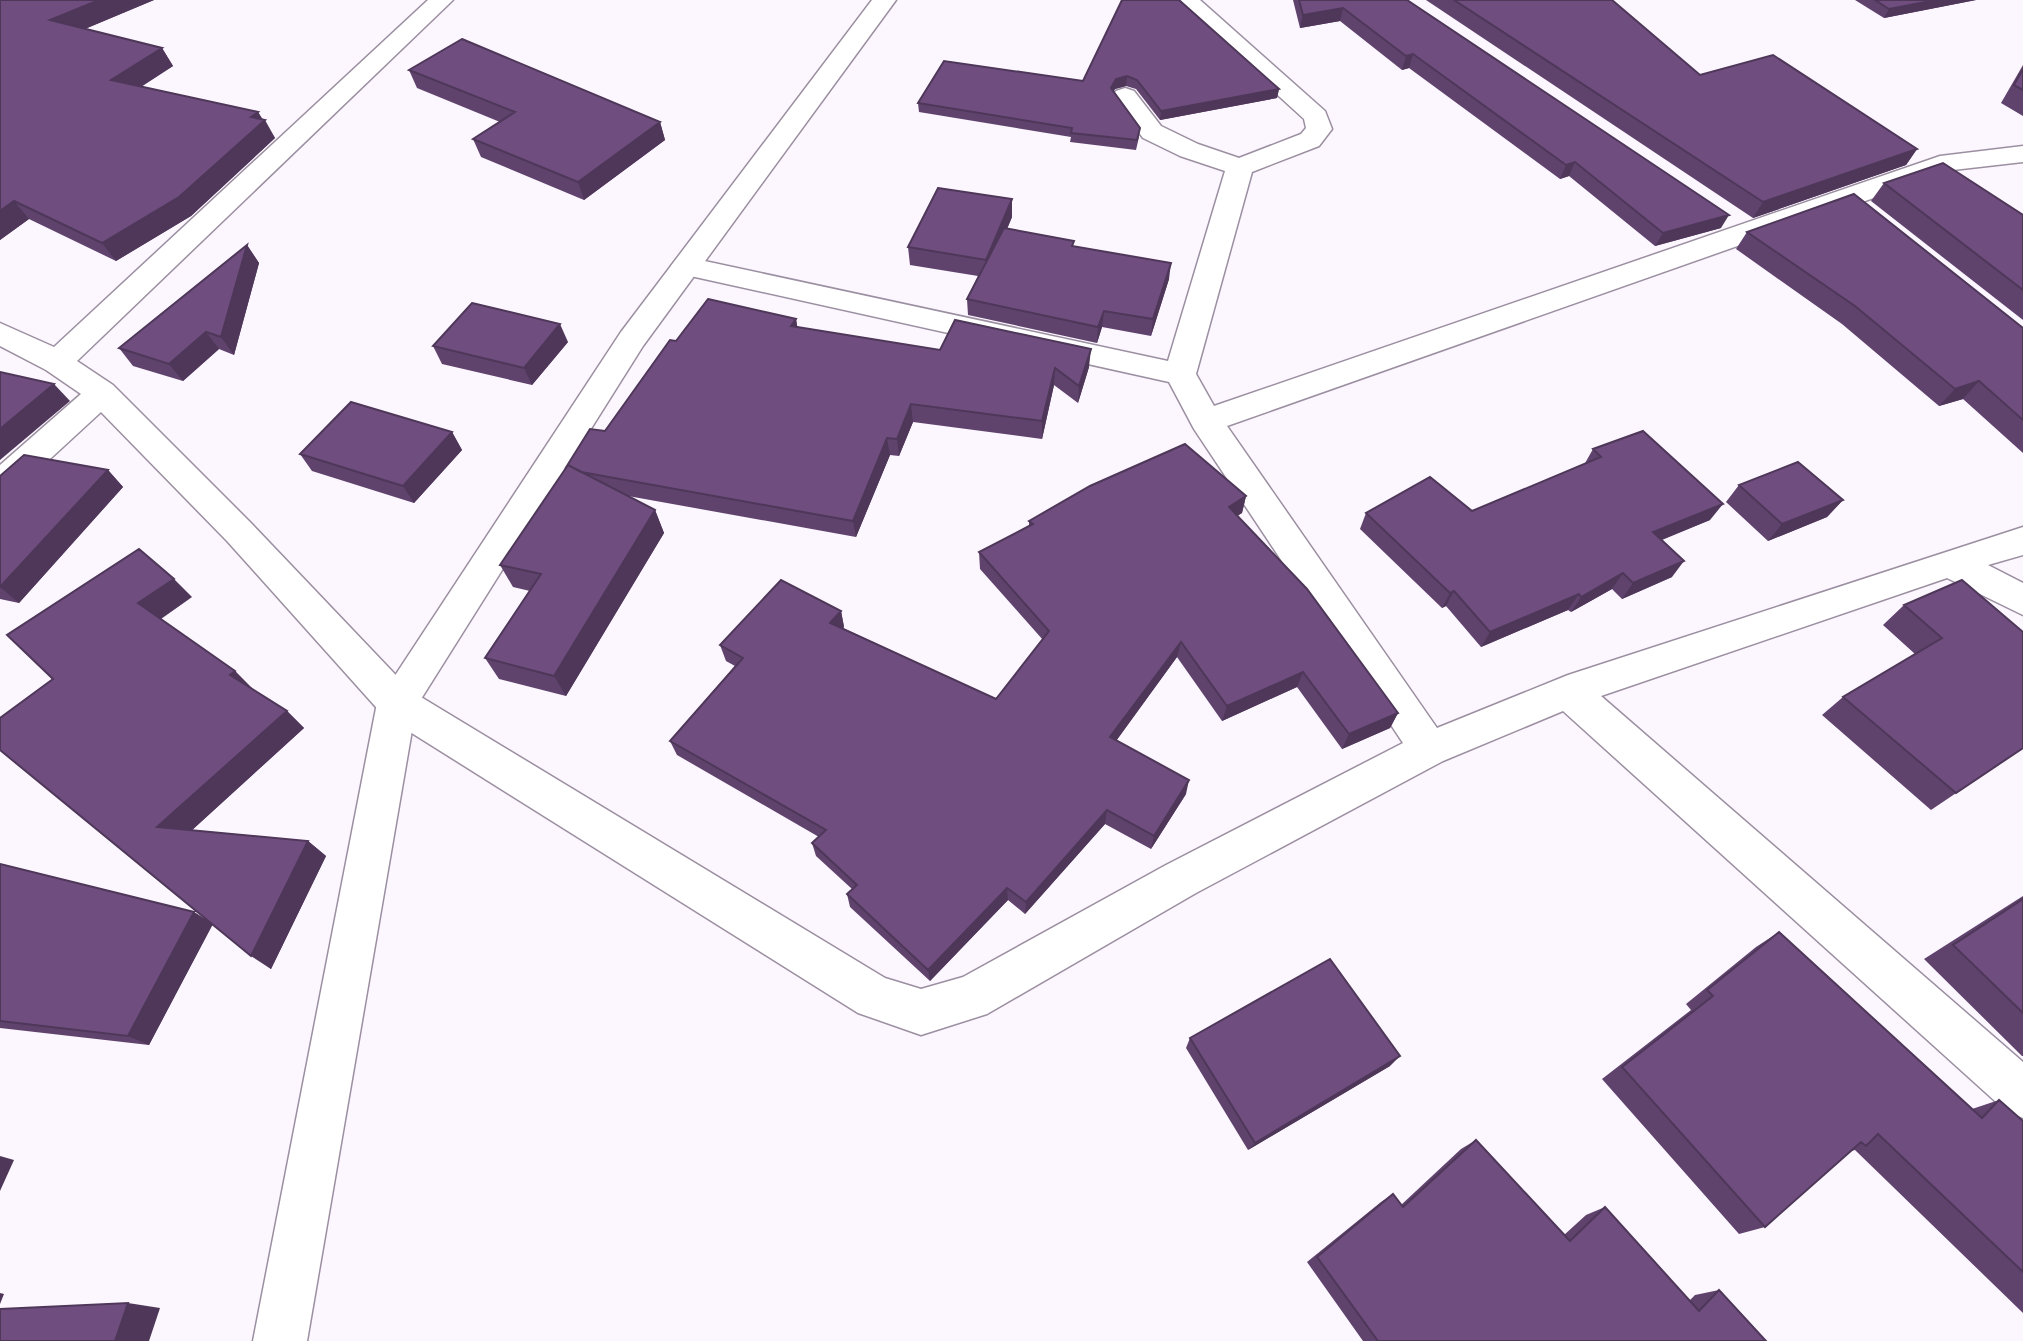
<svg xmlns="http://www.w3.org/2000/svg" width="2023" height="1341" viewBox="0 0 2023 1341" font-family="'Libre Baskerville',serif">
	<rect width="100%" height="100%" fill="#fcf6fe"/>
	<g fill="none" stroke-linecap="round" stroke-linejoin="round">
		<g stroke="#9b8fa1" stroke-width="3">
			<path id="minor" d="M428,0H453L77,361L113,385L251,523L411,691L885,978L921,989L963,977L1166,865L1403,743L1194,429L1169,382L686,275L676,272L671,266L676,260L686,257L1168,361L1225,171L1180,156L1143,138L1112,96L1116,91L1125,88L1134,91L1161,126L1198,144L1239,158L1301,134L1306,128L1304,119L1174,0H1200L1325,111L1332,129L1319,146L1252,172L1196,374L1214,406L1940,156L2023,146V162L1953,170L1227,426L1437,728L1568,675L2023,527V555L1988,565L2023,583V615L1947,578L1601,696L2023,1062V1118L2006,1111L1563,711L1443,761L1196,893L987,1014L921,1035L858,1013L383,715L227,541L101,412L12,494L0,498V465L81,394L46,370L0,346V323L54,347Z"/>
		</g>
		<g stroke="#9b8fa1" stroke-width="3">
			<path id="tertiary" d="M872,0H896L643,346L416,707L307,1341H253L377,703L621,332Z"/>
		</g>
		<use href="#minor" fill="#fff" fill-rule="evenodd"/>
		<use href="#tertiary" fill="#fff" fill-rule="evenodd"/>
	</g>
	<path fill="#5f436d" d="M0,0H154L85,29L162,48L173,66L141,87L258,112L275,138L191,216L116,261L29,219L0,240Z
		M1122,0L1279,89L1277,98L1160,120L1136,89L1126,86L1115,89L1113,92L1139,137L1136,150L1070,142L1071,137L919,112L918,103L1083,81Z
		M1293,0H1407L1721,228L1655,246L1569,176L1560,179L1409,68L1402,70L1340,21L1300,28Z
		M1426,0H1612L1700,75L1917,149L1906,165L1753,218Z
		M1855,0H1976L1884,18Z
		M2023,65V116L2001,103Z
		M409,70L660,122L665,140L584,200L481,157L473,139L500,122L417,88Z
		M1884,183L2023,215V320L1871,201Z
		M1012,217L1007,229L1074,246L1169,279L1151,336L1102,327L1097,343L968,315L967,299L978,276L910,265L908,247Z
		M1747,232L2023,328V453L1963,399L1939,406L1842,324L1736,249Z
		M247,245L259,263L234,355L219,349L183,381L133,366L119,348Z
		M796,319L797,327L940,350L1089,367L1078,403L1054,385L1042,439L913,422L899,456L890,455L856,537L628,496L655,510L664,533L566,696L499,679L485,658L530,591L513,587L500,565L676,341Z
		M568,342L532,385L442,364L433,346Z
		M452,432L462,450L414,503L312,471L300,454Z
		M1593,449L1710,520L1662,540L1672,577L1622,599L1612,589L1571,612L1568,610L1481,647L1446,606L1442,608L1360,529L1366,513L1472,511L1584,465Z
		M108,470L123,487L19,603L0,599V476Z
		M1739,485L1843,500L1827,517L1768,541L1726,502Z
		M1246,496L1242,513L1237,516L1398,713L1390,728L1342,749L1297,687L1222,721L1177,657L1116,741L1186,794L1151,849L1105,824L1025,914L1008,900L930,981L850,907L847,894L852,889L816,856L812,843L819,837L677,755L670,741L735,666L726,661L720,645L841,611L844,627L843,628L996,699L1043,640L980,569L979,552L1029,526V521Z
		M192,597L161,619L235,671L252,689L287,711L304,728L192,830L308,841L326,856L271,969L212,925L149,1045L0,1028V864L194,912L206,920L0,718Z
		M1904,605L2023,632V748L1931,810L1822,715L1843,697L1915,654L1883,625Z
		M2023,896V1056H2022L1924,959Z
		M1779,932L1972,1109L1999,1100L2023,1121V1313L1855,1150L1851,1151L1765,1227L1739,1234L1602,1079L1691,1010L1686,1004L1756,947Z
		M1190,1038L1390,1066L1248,1150L1186,1048Z
		M1476,1140L1564,1235L1586,1215L1605,1207L1689,1301L1695,1295L1719,1290L1766,1341H1363L1307,1262L1381,1202L1393,1194L1401,1205L1461,1149Z"/>
	<path fill="#4e3759" d="M99,0H154L63,38L50,20Z
		M1936,0H1976L1884,18L1889,9Z
		M1343,8L1340,21L1300,28L1303,15Z
		M162,48L173,66L123,98L111,80Z
		M1413,54L1409,68L1402,70L1406,56Z
		M1127,76L1126,86L1115,89L1110,98L1111,88L1116,79Z
		M1279,89L1277,98L1160,120L1161,111Z
		M258,112L263,121L265,120L275,138L191,216L116,261L102,243Z
		M660,122L665,140L584,200L578,182Z
		M1917,149L1906,165L1753,218L1763,202Z
		M1575,162L1569,176L1560,179L1566,165Z
		M1012,199V217L986,278V260Z
		M14,201L29,219L0,240V211Z
		M1729,215L1721,228L1655,246L1663,233Z
		M247,245L259,263L234,355L221,337Z
		M1171,263L1169,279L1151,336L1153,319Z
		M1104,311L1102,327L1097,343L1098,327Z
		M796,319L799,337L791,326Z
		M560,324L568,342L532,385L524,368Z
		M206,332L219,349L183,381L169,364Z
		M1091,349L1089,367L1078,403L1079,386Z
		M1055,368L1054,385L1042,439V421Z
		M1979,381L1963,399L1939,406L1955,389Z
		M54,384L70,401L0,460V429Z
		M911,404L913,422L899,456L897,439Z
		M452,432L462,450L414,503L403,486Z
		M887,438L890,455L856,537L853,521Z
		M108,470L123,487L19,603L0,587Z
		M1246,496L1242,513L1225,523L1229,507Z
		M1843,500L1827,517L1768,541L1782,524Z
		M1723,504L1710,520L1641,548L1653,532Z
		M655,510L664,533L566,696L554,676Z
		M1684,561L1672,577L1622,599L1633,583Z
		M1623,573L1612,589L1571,612L1581,597Z
		M174,579L192,597L157,621L138,603Z
		M1454,591L1446,606L1442,608L1450,593Z
		M1579,594L1568,610L1481,647L1490,632Z
		M841,611L844,627L834,638L830,623Z
		M1181,642L1177,657L1108,752L1110,737Z
		M235,671L253,689L248,693L230,675Z
		M1303,672L1297,687L1222,721L1227,706Z
		M287,711L304,728L179,842L157,827Z
		M1398,713L1390,728L1342,749L1349,734Z
		M1189,780L1186,794L1151,849L1154,836Z
		M1107,810L1105,824L1025,914L1026,902Z
		M308,841L326,856L271,969L251,956Z
		M1007,888L1008,900L930,981L928,970Z
		M194,912L213,924L149,1045L128,1036Z
		M1400,1056L1390,1066L1248,1150L1255,1143Z
		M0,1156L14,1160L0,1191Z
		M0,1293L4,1294L0,1304Z
		M128,1303L160,1308L149,1341H115Z"/>
	<path fill="#6f4e7f" stroke="#4e3759" stroke-width="2" d="M0,0H99L50,20L162,48L111,80L258,112L251,117L265,120L179,197L102,243L14,201L0,211Z
		M1122,0H1179L1279,89L1161,111L1137,80L1127,76L1116,79L1111,88L1140,128L1137,140L1071,133L1072,128L918,103L944,61L1083,81Z
		M1299,0H1407L1729,215L1663,233L1575,162L1566,165L1413,54L1406,56L1343,8L1303,15Z
		M1454,0H1612L1700,75L1773,55L1917,149L1763,202Z
		M1875,0H1936L1889,9Z
		M462,39L660,122L578,182L473,139L515,112L409,70Z
		M2023,69V90L2014,85Z
		M1943,163L2023,215V290L1884,183Z
		M938,188L1012,199L986,260L908,247Z
		M1854,194L2023,328V420L1979,381L1955,389L1855,306L1747,232Z
		M1004,228L1074,241L1072,246L1171,263L1153,319L1104,311L1098,327L967,299Z
		M247,245L221,337L206,332L169,364L119,348Z
		M708,299L796,319L791,326L940,350L955,320L1091,349L1079,386L1055,368L1042,421L911,404L897,439L887,438L853,521L581,472L568,465L565,469L590,429L605,431L670,340L676,341Z
		M472,303L560,324L524,368L433,346Z
		M0,372L54,384L0,429Z
		M351,402L452,432L403,486L300,454Z
		M1643,431L1723,504L1653,532L1684,561L1633,583L1623,573L1581,597L1579,594L1490,632L1454,591L1450,593L1366,513L1430,477L1472,511L1601,457L1593,449Z
		M1185,444L1246,496L1229,507L1307,589L1398,713L1349,734L1303,672L1227,706L1181,642L1110,737L1189,780L1154,836L1107,810L1026,902L1007,888L928,970L847,894L857,885L812,843L826,830L670,741L743,658L720,645L781,580L841,611L830,623L996,699L1049,631L979,552L1033,524L1029,521L1090,486Z
		M24,455L108,470L0,587V476Z
		M1798,462L1843,500L1782,524L1739,485Z
		M568,465L655,510L554,676L485,658L541,574L500,565Z
		M139,549L174,579L138,603L235,671L230,675L287,711L157,827L308,841L251,956L0,750V718L53,679L7,635Z
		M1962,580L2023,632V748L1956,793L1843,697L1942,638L1904,605Z
		M0,864L194,912L128,1036L0,1021Z
		M2023,899V1013L1953,945Z
		M1779,932L1982,1118L1999,1100L2023,1121V1272L1878,1134L1866,1146L1861,1142L1765,1227L1622,1067L1713,996L1707,990Z
		M1330,959L1400,1056L1255,1143L1190,1038Z
		M1476,1140L1570,1241L1605,1207L1699,1311L1719,1290L1766,1341H1378L1317,1257L1393,1194L1403,1207Z
		M128,1303L115,1341H0V1309Z"/>
</svg>
